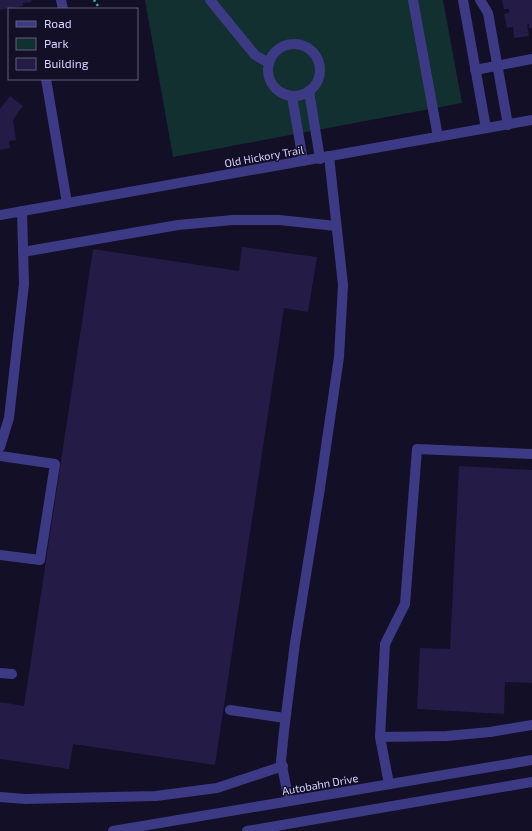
<svg xmlns="http://www.w3.org/2000/svg" width="532" height="831" font-family="'Exo 2',sans-serif">
<style>
.green{fill:#12302f}
.building{fill:#241b47}
.lines{fill:none;stroke-linecap:round;stroke-linejoin:round}
.path{stroke:#2fb8b0;stroke-width:2.5;stroke-dasharray:2 3;stroke-linecap:butt}
.minor{stroke:#3d3a85;stroke-width:10}
.labels{text-anchor:middle;dominant-baseline:central;stroke-width:3;stroke-linejoin:round;paint-order:stroke}
.street-label{font-size:11px;fill:#d9d4ff;stroke:#130f26}
</style>
<rect width="100%" height="100%" fill="#130f26"/>
<polygon class="green" points="145,0 443,0 462,103 173,157"/>
<g class="building">
<polygon points="0,0 31,0 32,2 23,3 23,6 0,10"/>
<polygon points="502,0 532,0 532,28 529,28 529,24 527,25 529,36 514,38 513,27 507,28 504,14 509,13 509,9 504,9"/>
<polygon points="10,96 23,106 13,120 16,140 9,141 10,148 0,150 0,109"/>
<polygon points="242,247 317,257 308,312 284,308 215,765 73,744 69,769 0,759 0,702 24,706 93,249 239,271"/>
<polygon points="459,466 532,470 532,683 505,682 504,714 417,709 420,648 450,649"/>
</g>
<g class="lines">
<polyline class="path" points="94,0 100,9"/>
<g class="minor">
<polyline points="61,0 63,9"/>
<polyline points="210,0 255,55 269,63"/>
<polyline points="413,0 438,137"/>
<polyline points="463,0 486,128"/>
<polyline points="480,0 488,13 508,125"/>
<circle cx="294" cy="70" r="26"/>
<polyline points="475,70 532,59"/>
<polyline points="46,79 67,203"/>
<polyline points="309,91 320,159"/>
<polyline points="292,96 303,161"/>
<polyline points="0,215 532,120"/>
<polyline points="23,252 178,225 233,220 279,220 336,226"/>
<polyline points="0,447 9,418 24,284 22,211"/>
<polyline points="0,456 55,464 40,560 0,555"/>
<polyline points="0,673 12,674"/>
<polyline points="230,710 285,718"/>
<polyline points="380,737 447,736 490,732 532,725"/>
<polyline points="389,784 380,737 385,644 405,604 417,449 532,454"/>
<polyline points="0,797 25,799 156,796 217,788 283,766"/>
<polyline points="289,801 281,761 284,731 295,643 320,488 339,357 343,285 329,156"/>
<polyline points="113,831 532,760"/>
<polyline points="247,831 532,782"/>
</g>
</g>
<g class="labels">
<g class="street-label">
<text transform="translate(264 156) rotate(-10)">Old Hickory Trail</text>
<text transform="translate(320 784) rotate(-10)">Autobahn Drive</text>
</g>
</g>
<rect x="8" y="8" width="130" height="72" fill="#130f26" stroke="#625e7d"/>
<rect x="16" y="21" width="20" height="6" fill="#3d3a85" stroke="#625e7d"/>
<text x="44" y="28" font-size="12" fill="#d9d4ff">Road</text>
<rect x="16" y="38" width="20" height="12" fill="#12302f" stroke="#625e7d"/>
<text x="44" y="48" font-size="12" fill="#d9d4ff">Park</text>
<rect x="16" y="58" width="20" height="12" fill="#241b47" stroke="#625e7d"/>
<text x="44" y="68" font-size="12" fill="#d9d4ff">Building</text>
</svg>
